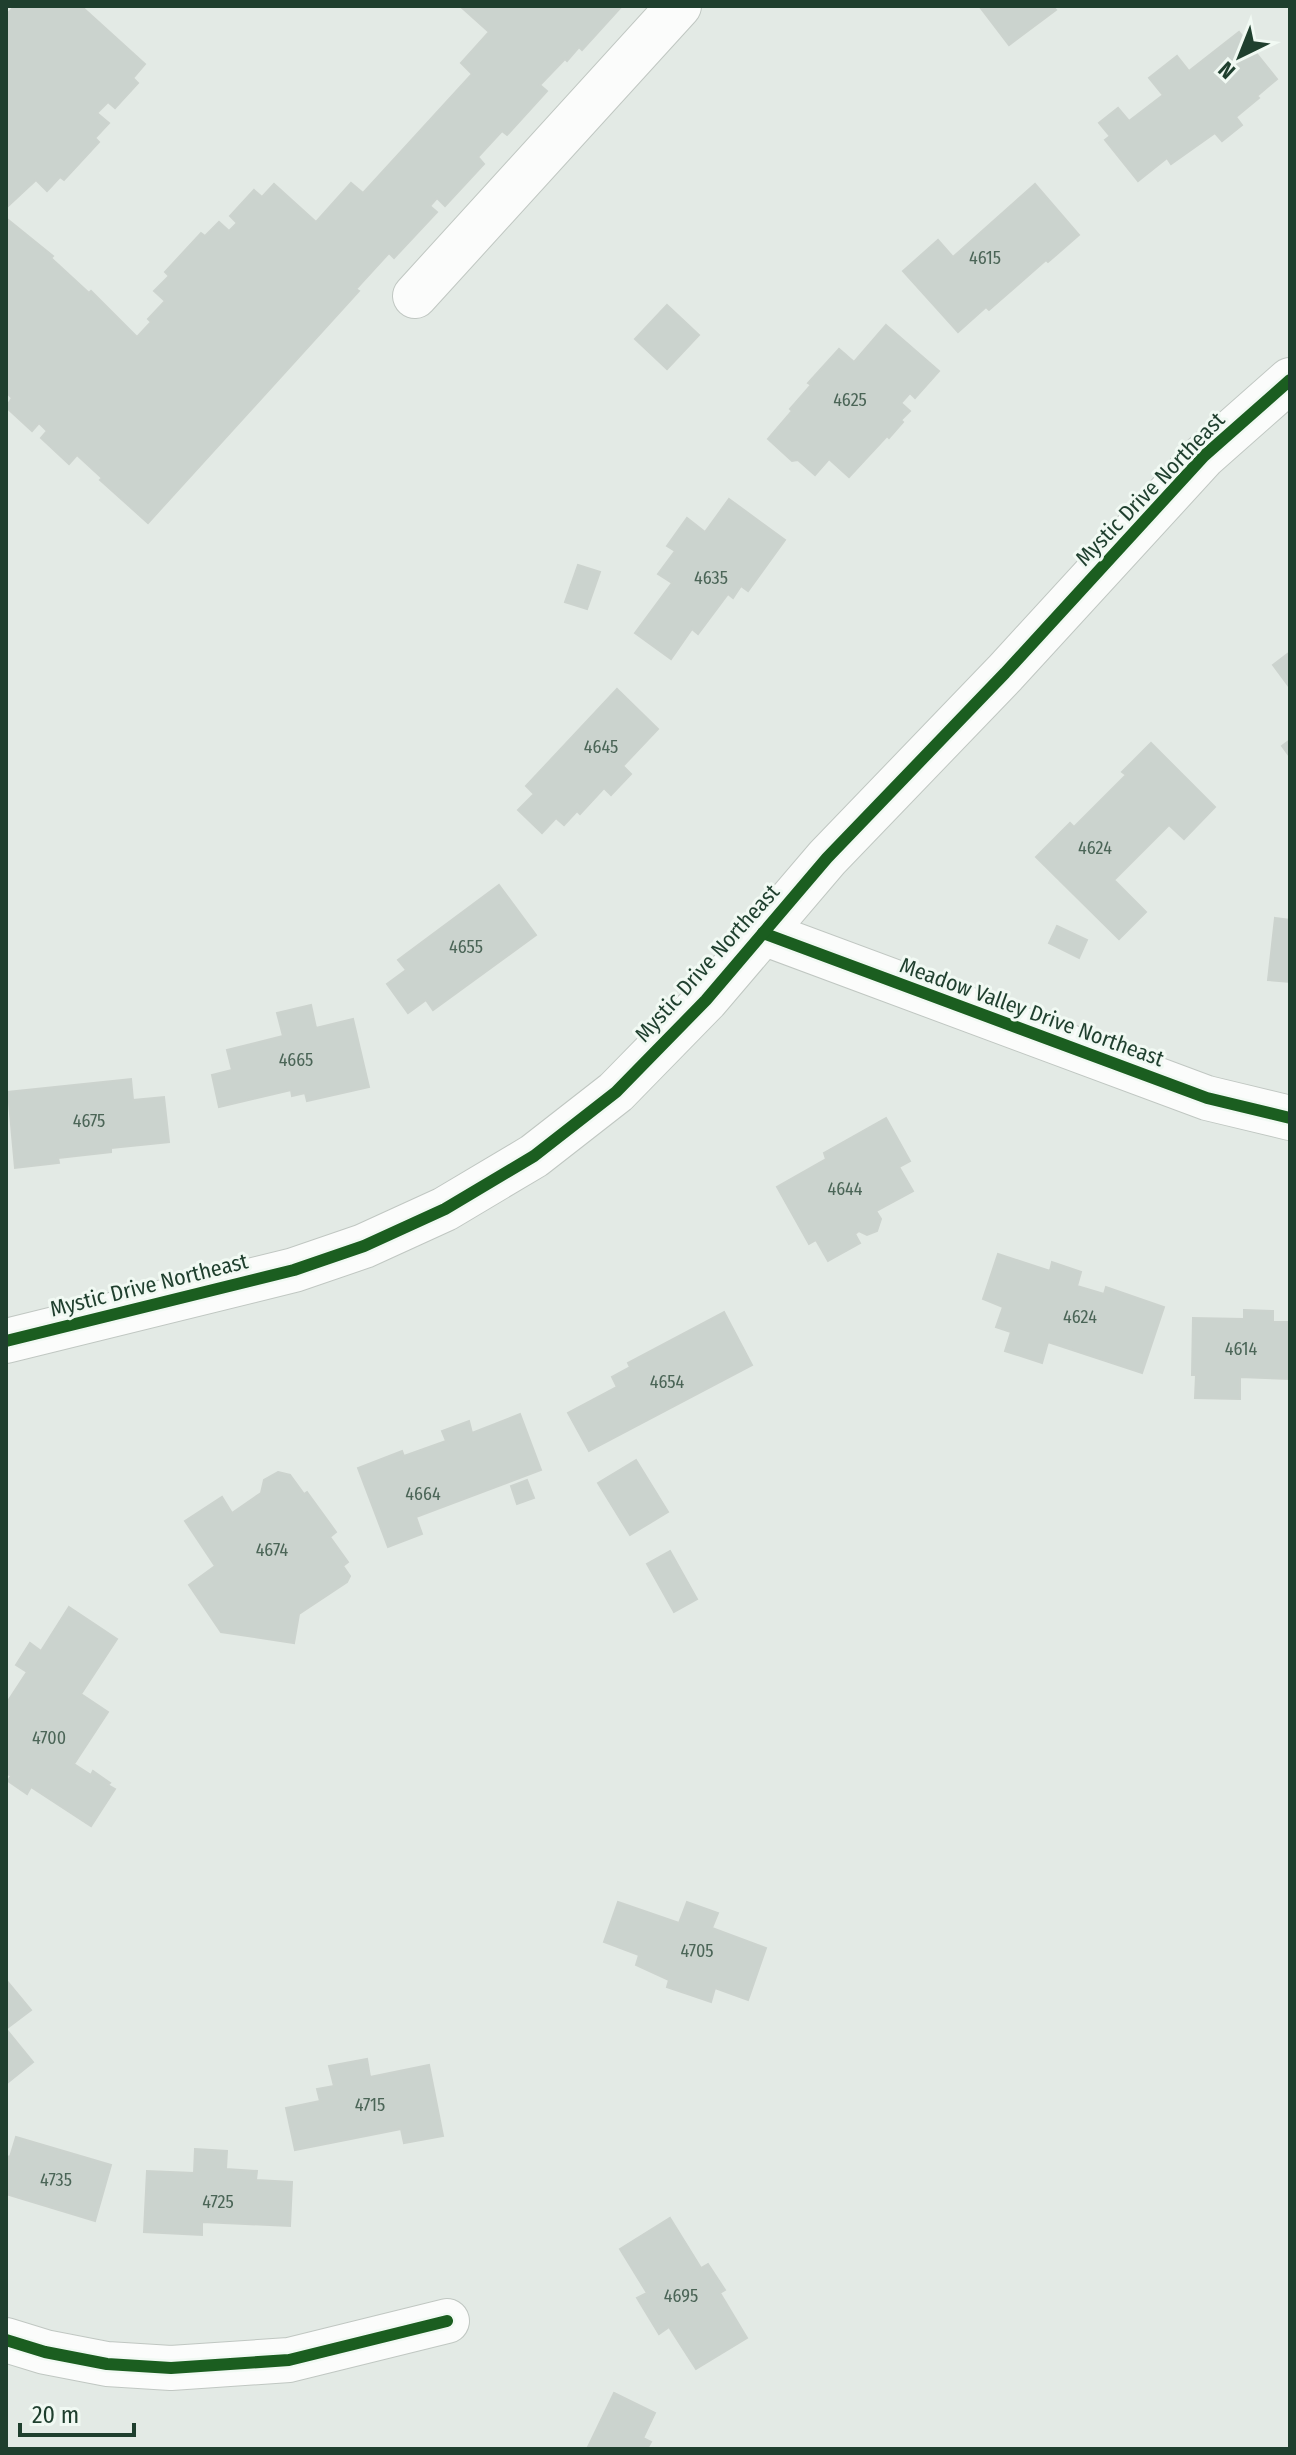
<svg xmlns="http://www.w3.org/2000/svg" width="1296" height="2455" font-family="'Fira Sans Condensed',sans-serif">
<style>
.building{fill:#cbd3ce;stroke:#ccd3ce;stroke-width:2}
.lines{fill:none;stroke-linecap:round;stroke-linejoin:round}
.minor-casing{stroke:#c0c7c2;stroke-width:46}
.minor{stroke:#fbfcfb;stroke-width:44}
.cycleway-casing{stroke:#f1f9f3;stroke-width:17}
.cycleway{stroke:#1b5e20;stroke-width:12}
.labels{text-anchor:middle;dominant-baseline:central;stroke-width:6;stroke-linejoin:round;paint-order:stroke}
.number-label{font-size:18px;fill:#4b6557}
.street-label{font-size:22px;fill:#1f3f2e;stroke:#f1f9f3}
</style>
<rect width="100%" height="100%" fill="#e3eae5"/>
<g class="building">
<polygon points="15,6 81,6 145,64 133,78 138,83 115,108 108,102 97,113 109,123 95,138 99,142 64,180 60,177 47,191 36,180 6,208 6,15"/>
<polygon points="460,6 622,6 582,50 579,47 567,61 565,59 540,85 547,91 507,135 502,131 478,157 484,164 445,206 437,198 430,206 437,212 394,258 389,253 356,289 359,291 148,523 100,480 102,478 77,455 69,464 41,438 47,431 39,423 32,431 6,407 12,398 8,394 6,396 6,218 53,256 51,258 89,293 91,291 137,337 151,322 148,319 165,301 154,291 169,276 165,272 201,233 205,236 219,222 229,231 237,223 230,216 254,190 262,197 274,184 316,222 351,183 363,193 472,74 461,63 489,32"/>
<polygon points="982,6 1052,6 1056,10 1009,45 980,7"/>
<polygon points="1239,32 1277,79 1257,96 1259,98 1236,117 1242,125 1222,141 1215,133 1171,164 1167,158 1138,181 1105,140 1110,136 1099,123 1118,108 1129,121 1163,95 1149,78 1177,56 1189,71"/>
<polygon points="1035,184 1079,235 1048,262 1046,260 989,310 986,307 958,332 903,271 938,240 953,257"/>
<polygon points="667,305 699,335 667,369 635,339"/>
<polygon points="886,325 939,371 915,398 910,393 901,403 910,411 901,420 903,422 889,438 887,436 849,477 829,459 815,475 798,460 792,461 768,439 792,411 790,409 811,385 808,383 839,349 854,362"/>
<polygon points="729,499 785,540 748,591 741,586 733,598 728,594 698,634 692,629 671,659 635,633 672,583 658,574 675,551 667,546 687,518 705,532"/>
<polygon points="578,565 600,572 587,609 565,602"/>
<polygon points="1290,652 1290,688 1273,665"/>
<polygon points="617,689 658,729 623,766 631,774 611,795 604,788 580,814 577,811 564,825 556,818 542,833 518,810 534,794 526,786"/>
<polygon points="1290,740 1290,757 1282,746"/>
<polygon points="1151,743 1215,807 1184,839 1169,825 1114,880 1146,912 1119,939 1036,857 1070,823 1074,827 1126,775 1122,772"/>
<polygon points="499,885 536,935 433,1010 426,1000 408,1013 387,984 406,970 398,960"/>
<polygon points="1275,918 1290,920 1290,982 1268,980"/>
<polygon points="1057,926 1087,940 1079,958 1049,943"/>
<polygon points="311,1005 316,1028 353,1019 369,1087 307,1101 305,1093 292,1096 291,1090 219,1107 212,1075 232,1070 227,1050 283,1036 277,1013"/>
<polygon points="131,1079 133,1100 164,1097 169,1142 111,1148 111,1152 58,1158 59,1163 15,1168 8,1092"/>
<polygon points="886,1118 910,1161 899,1167 913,1191 876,1211 881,1219 877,1231 867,1235 859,1231 855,1234 860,1243 828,1261 816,1240 809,1244 777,1187 826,1159 824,1153"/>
<polygon points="998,1254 1050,1271 1052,1262 1081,1272 1077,1286 1104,1294 1106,1287 1164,1307 1142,1373 1048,1342 1042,1363 1005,1351 1011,1332 996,1327 1003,1307 983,1299"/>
<polygon points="1244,1310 1273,1311 1273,1322 1290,1322 1290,1379 1240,1377 1240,1399 1195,1398 1196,1375 1192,1375 1193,1318 1244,1319"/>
<polygon points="724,1312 752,1365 589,1451 568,1413 617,1387 612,1377 630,1367 628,1363"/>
<polygon points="520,1414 541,1470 416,1517 422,1534 388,1547 358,1468 402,1451 404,1456 446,1441 442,1431 469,1421 472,1433"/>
<polygon points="636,1460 668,1512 630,1535 598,1483"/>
<polygon points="278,1472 290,1475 304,1494 307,1492 336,1532 330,1537 348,1562 343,1566 350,1576 347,1582 299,1614 294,1643 221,1632 189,1585 215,1566 185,1521 222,1497 232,1513 261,1493 264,1480"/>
<polygon points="527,1480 534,1498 517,1504 511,1486"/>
<polygon points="670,1551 697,1599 674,1612 647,1564"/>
<polygon points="69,1607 117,1639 81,1694 108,1712 74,1764 91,1775 93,1771 110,1783 108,1785 115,1789 91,1826 31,1787 27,1794 8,1781 11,1776 6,1773 6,1704 27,1672 16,1665 30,1643 41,1651"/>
<polygon points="618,1902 679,1923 687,1902 718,1913 712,1928 766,1948 748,2000 715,1988 711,2002 667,1987 669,1980 636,1965 639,1955 604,1942"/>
<polygon points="6,1980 31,2010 6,2029 33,2062 6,2084"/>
<polygon points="367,2059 370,2077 429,2065 443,2136 404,2143 401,2129 295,2150 286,2108 320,2101 317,2089 334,2086 329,2066"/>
<polygon points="16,2137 111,2165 95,2221 6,2194 6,2156 10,2157"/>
<polygon points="195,2149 227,2151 226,2169 257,2171 256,2180 292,2182 290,2226 202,2222 202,2235 144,2232 147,2171 194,2173"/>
<polygon points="670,2218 701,2268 708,2264 725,2290 720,2293 747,2338 696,2369 669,2327 659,2334 637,2298 647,2293 620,2249"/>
<polygon points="614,2393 655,2413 643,2438 651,2442 647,2449 587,2449"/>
</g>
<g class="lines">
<g class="minor-casing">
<g id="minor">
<polyline points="415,296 679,6"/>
<polyline points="763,933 1207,1098 1290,1118"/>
<polyline points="6,1341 294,1270 364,1246 445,1209 534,1156 616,1092 706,1000 827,858 1005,673 1204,456 1290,380"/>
<polyline points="6,2340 45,2352 107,2364 171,2368 289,2360 447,2321"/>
</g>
</g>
<use href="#minor" class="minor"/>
<g class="cycleway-casing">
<g id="cycleway">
<polyline points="763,933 1207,1098 1290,1118"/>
<polyline points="6,1341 294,1270 364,1246 445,1209 534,1156 616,1092 706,1000 827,858 1005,673 1204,456 1290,380"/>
<polyline points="6,2340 45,2352 107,2364 171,2368 289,2360 447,2321"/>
</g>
</g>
<use href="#cycleway" class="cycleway"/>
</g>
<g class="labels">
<g class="number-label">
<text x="985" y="258">4615</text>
<text x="850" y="400">4625</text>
<text x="711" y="578">4635</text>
<text x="601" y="747">4645</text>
<text x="1095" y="848">4624</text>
<text x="466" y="947">4655</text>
<text x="296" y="1060">4665</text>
<text x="89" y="1121">4675</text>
<text x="845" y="1189">4644</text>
<text x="1080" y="1317">4624</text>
<text x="1241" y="1349">4614</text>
<text x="667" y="1382">4654</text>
<text x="423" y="1494">4664</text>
<text x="272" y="1550">4674</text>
<text x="49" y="1738">4700</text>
<text x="697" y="1951">4705</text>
<text x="370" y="2105">4715</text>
<text x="56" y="2180">4735</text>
<text x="218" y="2202">4725</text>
<text x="681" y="2296">4695</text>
</g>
<g class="street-label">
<text transform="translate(1150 489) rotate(-46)">Mystic Drive Northeast</text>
<text transform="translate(707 963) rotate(-48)">Mystic Drive Northeast</text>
<text transform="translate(1032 1012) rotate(20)">Meadow Valley Drive Northeast</text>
<text transform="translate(149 1285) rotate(-14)">Mystic Drive Northeast</text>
</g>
</g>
<rect width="1296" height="2455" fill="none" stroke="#1f3f2e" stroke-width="16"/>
<g transform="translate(1240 56) rotate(223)" stroke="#f1f9f3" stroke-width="6" paint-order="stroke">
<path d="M0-6L14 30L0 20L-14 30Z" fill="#1f3f2e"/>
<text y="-12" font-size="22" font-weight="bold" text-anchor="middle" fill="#1f3f2e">N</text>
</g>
<path d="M20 2423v12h114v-12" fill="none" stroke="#1f3f2e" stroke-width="4"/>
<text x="32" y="2423" font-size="24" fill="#1f3f2e" stroke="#f1f9f3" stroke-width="6" paint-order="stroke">20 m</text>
</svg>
